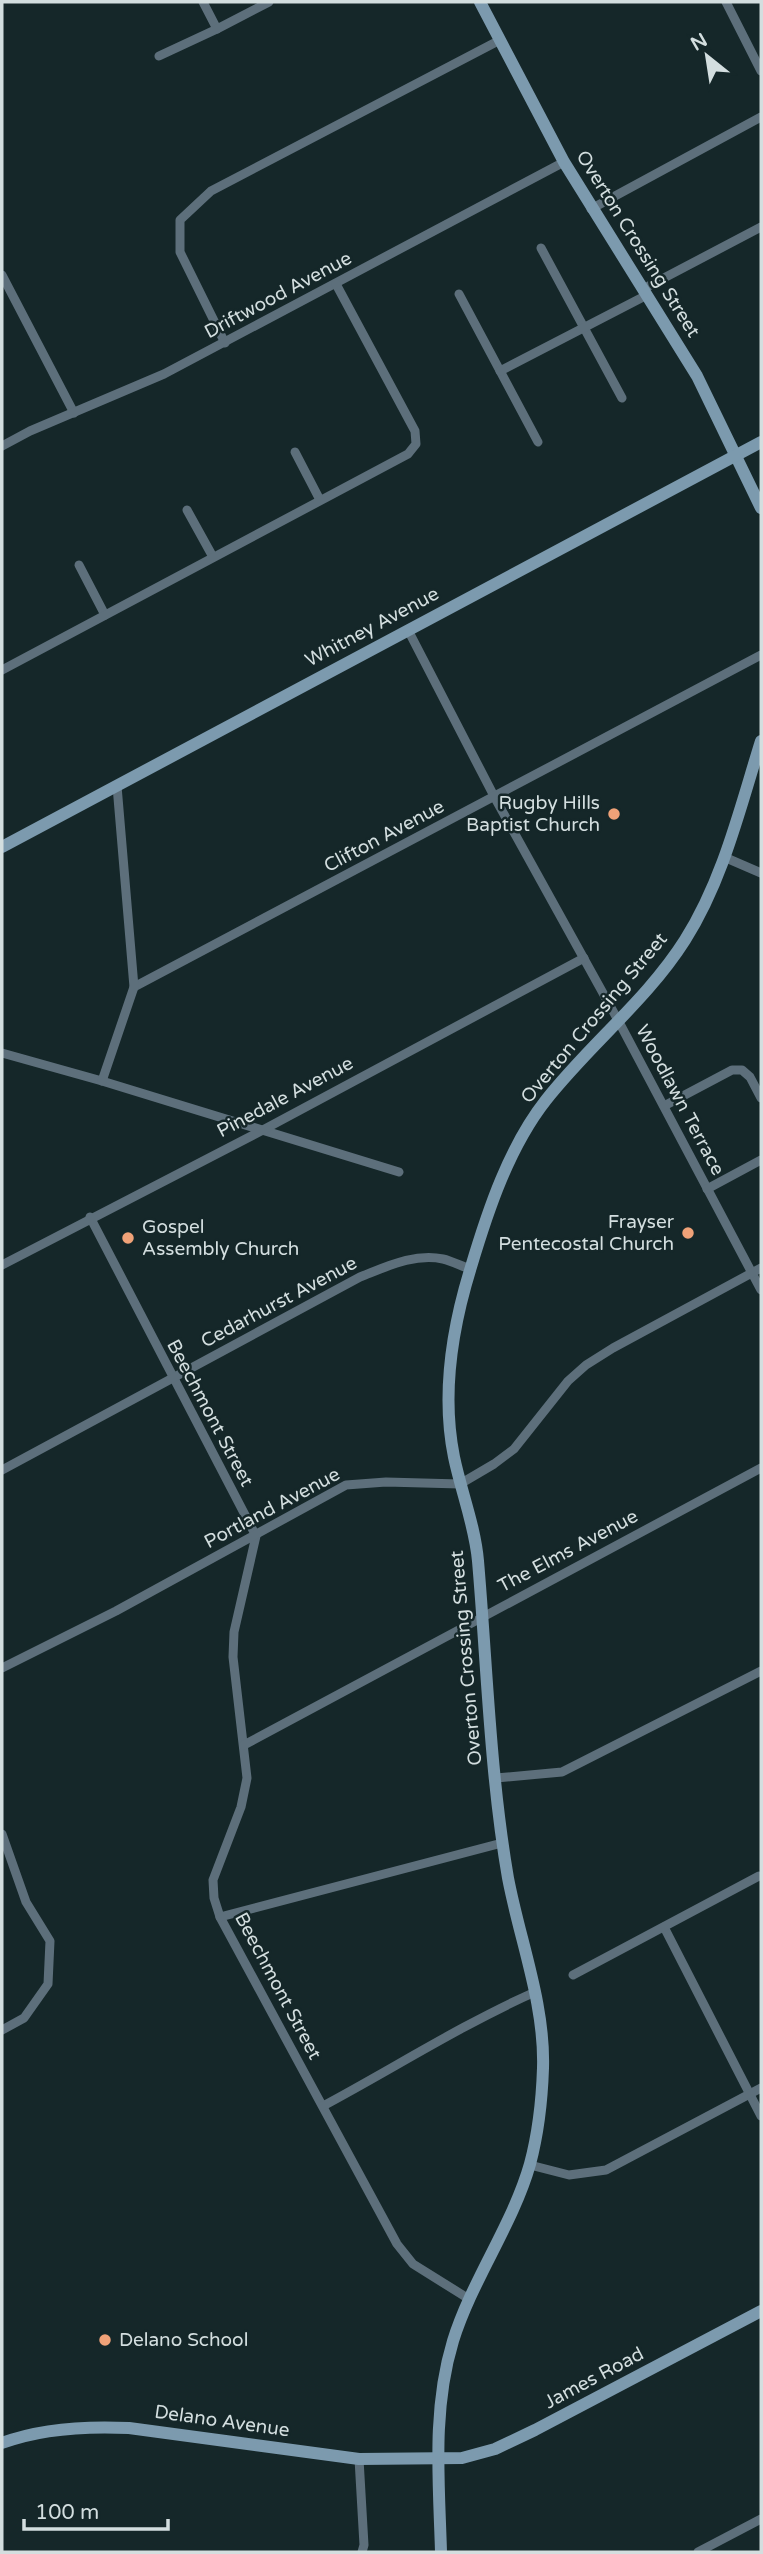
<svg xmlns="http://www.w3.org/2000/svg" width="763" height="2554" font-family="'Varela Round',sans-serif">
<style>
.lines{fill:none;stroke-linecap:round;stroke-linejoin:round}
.street{stroke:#5d6f7b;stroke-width:9}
.secondary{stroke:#7c9aae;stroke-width:12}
.poi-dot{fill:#f0a278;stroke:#152729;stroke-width:2.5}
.labels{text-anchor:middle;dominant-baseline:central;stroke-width:5;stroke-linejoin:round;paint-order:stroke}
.street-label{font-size:19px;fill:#d3dedf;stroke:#152729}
.poi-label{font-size:19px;fill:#d3dedf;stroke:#152729;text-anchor:end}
</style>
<rect width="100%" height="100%" fill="#152729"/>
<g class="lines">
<g class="street">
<polyline points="203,2 217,29"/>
<polyline points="726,2 761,71"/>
<polyline points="159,56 217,29 269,2"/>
<polyline points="591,209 761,117"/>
<polyline points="541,248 622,398"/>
<polyline points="2,275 74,413"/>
<polyline points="643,289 761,227"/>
<polyline points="459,294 538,442"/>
<polyline points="225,343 180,252 180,220 211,191 500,40"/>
<polyline points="500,371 647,295"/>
<polyline points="2,446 30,431 164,374 564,162"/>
<polyline points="295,452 320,500"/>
<polyline points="187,510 213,557"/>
<polyline points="79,565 105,615"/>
<polyline points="408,630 495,798 619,1022 761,1290"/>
<polyline points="2,670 408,454 416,444 415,431 336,284"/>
<polyline points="724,857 761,873"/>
<polyline points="134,987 761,655"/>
<polyline points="2,1053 102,1081 399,1172"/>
<polyline points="102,1081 134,987 117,786"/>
<polyline points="664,1106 732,1070 742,1070 750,1077 761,1098"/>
<polyline points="707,1189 761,1160"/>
<polyline points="90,1217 256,1536 234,1632 233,1657 247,1778 241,1807 213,1880 214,1898 220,1917 397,2244 413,2264 469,2299"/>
<polyline points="2,1265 261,1131 584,958"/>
<path d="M2 1470 360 1277C386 1267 414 1253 443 1259 452 1261 461 1266 470 1269"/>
<polyline points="2,1668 116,1611 346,1485 386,1482 460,1484 494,1464 514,1449 568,1381 586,1365 613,1348 761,1268"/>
<polyline points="244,1745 761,1468"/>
<polyline points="496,1778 562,1772 761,1671"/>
<polyline points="2,1834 26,1902 50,1941 48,1984 24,2018 2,2030"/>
<polyline points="220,1917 502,1843"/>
<polyline points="664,1927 761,2116"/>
<polyline points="573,1975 759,1876"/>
<path d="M323 2106C394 2068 461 2025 535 1992"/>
<polyline points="530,2165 569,2175 606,2170 761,2088"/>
<polyline points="359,2459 364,2545 362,2552"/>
<polyline points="698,2552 761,2519"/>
</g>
<g class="secondary">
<polyline points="480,2 564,162 697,376 761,508"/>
<polyline points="2,847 761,442"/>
<path d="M2 2443C42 2428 86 2426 129 2428L359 2459 462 2458 495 2449 535 2430 761 2311"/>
<path d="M441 2552C439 2481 432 2410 453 2341 472 2280 513 2224 530 2164 538 2134 542 2099 543 2068 545 2004 520 1941 508 1878 490 1774 487 1666 478 1561 475 1526 461 1491 454 1457 441 1393 452 1328 471 1267 488 1210 509 1147 546 1100 590 1044 647 1000 685 940 723 880 740 808 761 741"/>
</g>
</g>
<g class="poi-dot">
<circle cx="614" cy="814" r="7"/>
<circle cx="688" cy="1233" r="7"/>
<circle cx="128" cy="1238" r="7"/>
<circle cx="105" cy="2340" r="7"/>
</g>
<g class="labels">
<g class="street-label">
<text transform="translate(638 244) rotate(58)">Overton Crossing Street</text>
<text transform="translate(278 295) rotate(-28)">Driftwood Avenue</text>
<text transform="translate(372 627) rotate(-28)">Whitney Avenue</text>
<text transform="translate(384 836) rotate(-28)">Clifton Avenue</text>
<text transform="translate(594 1018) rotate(-50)">Overton Crossing Street</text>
<text transform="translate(285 1097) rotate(-28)">Pinedale Avenue</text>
<text transform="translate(680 1100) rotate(62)">Woodlawn Terrace</text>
<text transform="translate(279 1302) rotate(-28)">Cedarhurst Avenue</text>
<text transform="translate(210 1413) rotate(62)">Beechmont Street</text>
<text transform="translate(272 1508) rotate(-28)">Portland Avenue</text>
<text transform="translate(568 1551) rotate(-28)">The Elms Avenue</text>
<text transform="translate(466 1658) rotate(-95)">Overton Crossing Street</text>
<text transform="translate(278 1986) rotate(62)">Beechmont Street</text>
<text transform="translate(594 2378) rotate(-28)">James Road</text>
<text transform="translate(222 2421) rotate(8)">Delano Avenue</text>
</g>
<g class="poi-label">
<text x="600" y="803">Rugby Hills<tspan x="600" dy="22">Baptist Church</tspan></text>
<text x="674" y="1222">Frayser<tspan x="674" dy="22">Pentecostal Church</tspan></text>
<text x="142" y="1227" text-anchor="start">Gospel<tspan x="142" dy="22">Assembly Church</tspan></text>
<text x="119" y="2340" text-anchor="start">Delano School</text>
</g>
</g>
<rect width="763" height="2554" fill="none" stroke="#d3dedf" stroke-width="7"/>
<g transform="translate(707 56) rotate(330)" stroke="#152729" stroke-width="5" paint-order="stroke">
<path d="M0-5L12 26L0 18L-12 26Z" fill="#d3dedf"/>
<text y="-10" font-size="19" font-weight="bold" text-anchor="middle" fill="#d3dedf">N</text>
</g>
<path d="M24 2519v10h144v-10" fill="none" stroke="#d3dedf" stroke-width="3.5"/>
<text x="35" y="2519" font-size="21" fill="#d3dedf" stroke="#152729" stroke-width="5" paint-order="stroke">100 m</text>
</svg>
